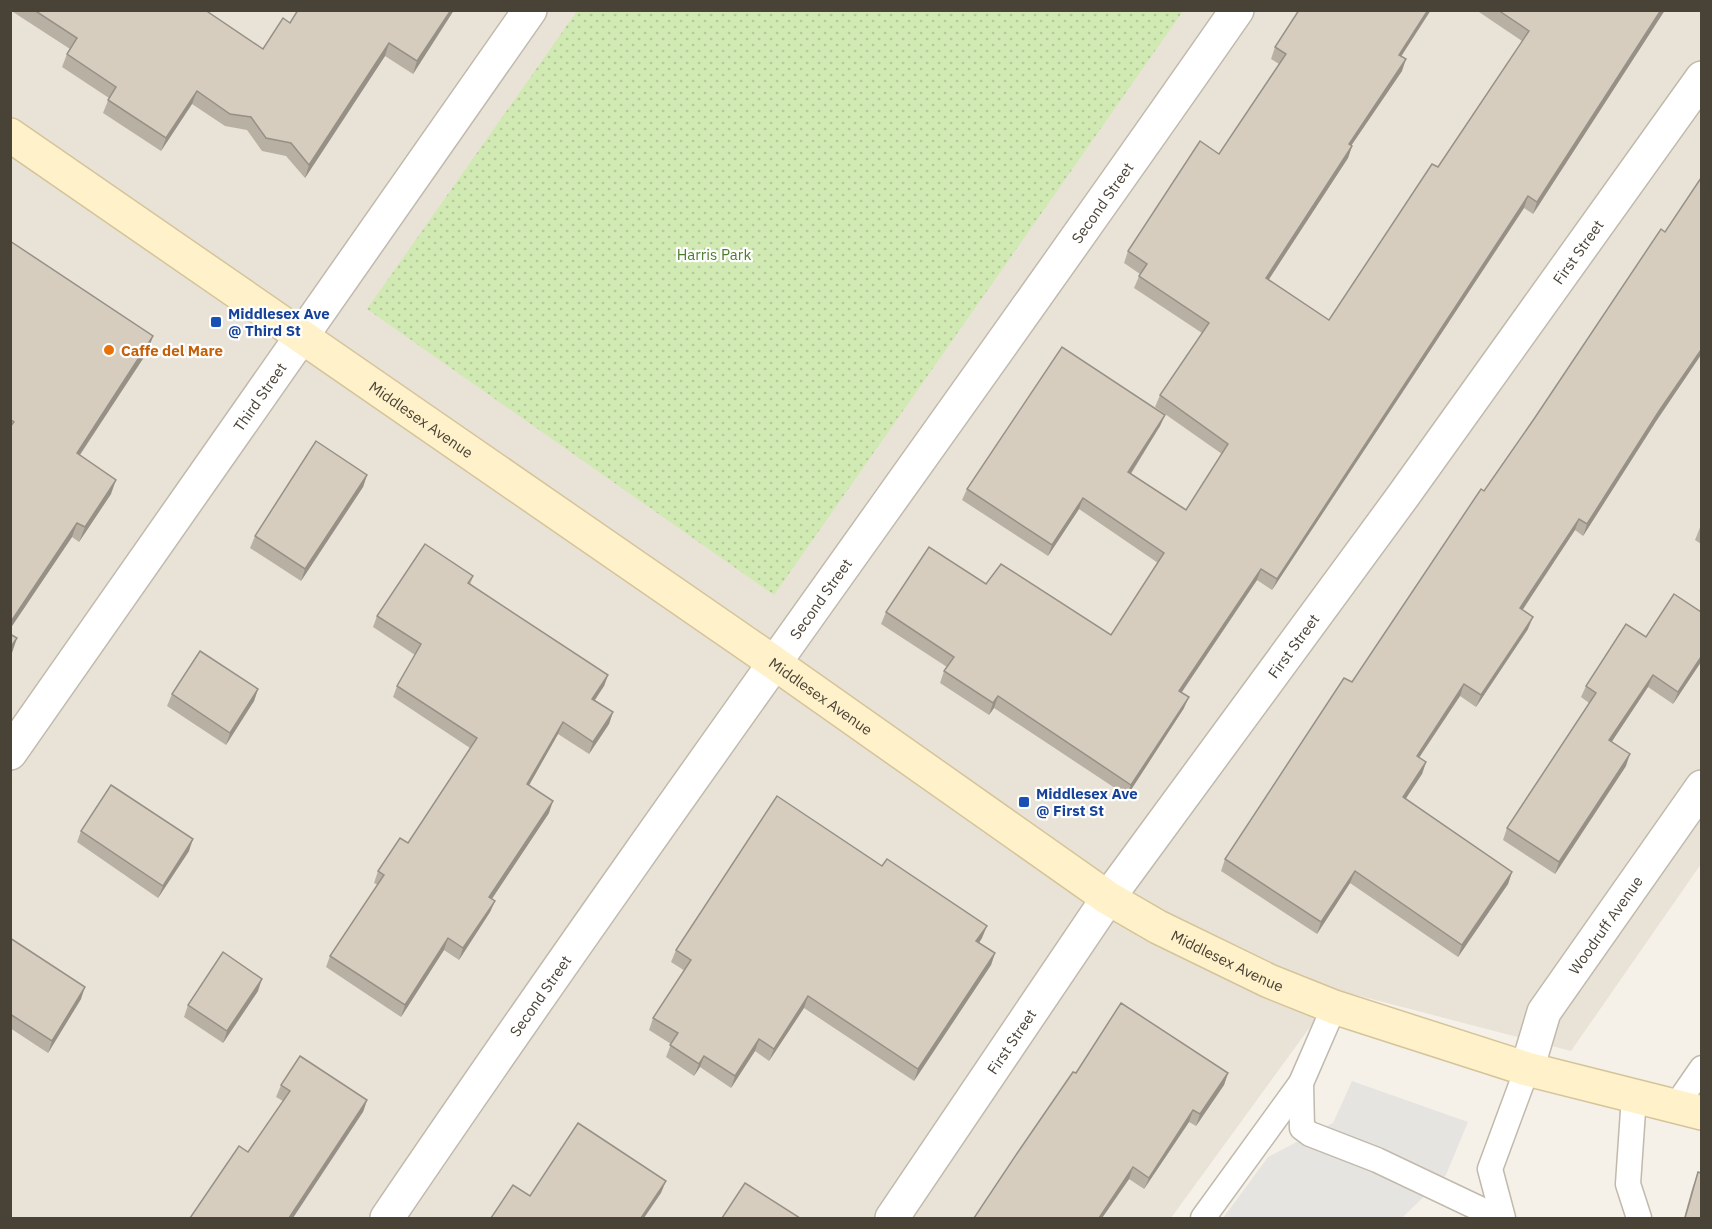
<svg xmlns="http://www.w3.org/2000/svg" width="1712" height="1229" font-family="'IBM Plex Sans',sans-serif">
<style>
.residential{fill:#e9e3d7}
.park{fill:url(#park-dots)}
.parking{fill:#e6e4e1}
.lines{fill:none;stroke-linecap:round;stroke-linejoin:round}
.lane-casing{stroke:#c1b9ac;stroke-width:27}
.street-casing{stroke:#c1b9ac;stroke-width:36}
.secondary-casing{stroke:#d5c499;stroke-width:36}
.lane{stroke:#fff;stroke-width:24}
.street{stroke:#fff;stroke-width:33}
.secondary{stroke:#fff1c9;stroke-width:33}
.wall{fill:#b9b0a4}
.shaded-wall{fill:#969086}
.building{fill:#d7cdbf;stroke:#969086;stroke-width:1.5}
.transit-dot{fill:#1a4fb4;stroke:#fff;stroke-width:2}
.food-dot{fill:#e8710a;stroke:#fff;stroke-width:2}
.labels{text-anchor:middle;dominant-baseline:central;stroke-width:4.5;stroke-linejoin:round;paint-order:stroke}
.street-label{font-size:15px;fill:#494237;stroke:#fff}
.park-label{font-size:15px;fill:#4a7d29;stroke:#fff}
.transit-label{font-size:15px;font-weight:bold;fill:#164399;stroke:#fff;text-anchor:start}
.food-label{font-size:15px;font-weight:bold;fill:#c56008;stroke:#fff;text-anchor:start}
</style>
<defs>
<pattern id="park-dots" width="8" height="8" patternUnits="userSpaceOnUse" patternTransform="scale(1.5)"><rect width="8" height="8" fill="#d1e9b2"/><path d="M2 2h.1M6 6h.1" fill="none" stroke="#b5c99a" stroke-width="1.8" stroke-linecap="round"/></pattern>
</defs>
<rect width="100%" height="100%" fill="#f5f1e9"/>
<polygon class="residential" points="10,11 1701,11 1701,864 1571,1051 1337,990 1171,1218 11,1218"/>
<polygon class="park" points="577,11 1183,11 774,595 367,309"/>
<polygon class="parking" points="1352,1081 1468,1122 1446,1175 1403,1217 1406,1218 1223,1218 1268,1157 1333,1123"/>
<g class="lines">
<g class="lane-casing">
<g id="lane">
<polyline points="1334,1007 1301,1083 1302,1128 1310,1134 1377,1160 1499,1218"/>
<polyline points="1634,1096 1628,1184 1639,1218"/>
<polyline points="1675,1107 1702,1068"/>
<polyline points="1203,1218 1301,1083"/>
<polyline points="1503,1218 1490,1169 1527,1069"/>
</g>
</g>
<g class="street-casing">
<g id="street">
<path id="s1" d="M10 753 530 10"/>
<path id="s2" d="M1527 1069 1544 1012 1702 787"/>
<path id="s3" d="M387 1218C663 811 956 414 1237 10"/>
<path id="s4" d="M892 1218 1108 898 1403 496 1702 78"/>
</g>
</g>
<g class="secondary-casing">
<g id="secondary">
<path id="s5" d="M10 135 773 662 1108 898 1158 927 1269 981 1334 1007 1527 1069 1702 1113"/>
</g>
</g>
<use href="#lane" class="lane"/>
<use href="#street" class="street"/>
<use href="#secondary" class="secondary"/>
</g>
<g class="wall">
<polygon points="10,10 205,10 263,49 290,23 454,10 413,74 385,56 305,178 286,156 262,151 247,130 225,126 192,104 161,151 103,113 109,98 62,67 67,54 70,49"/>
<polygon points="1476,10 1665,10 1533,214 1524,208 1272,590 1257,580 1182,692 1184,708 1127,796 994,708 989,715 940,683 944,671 947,667 881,624 886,612 986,584 1111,635 1158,563 1079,509 1048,556 962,500 967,489 1165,415 1160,426 1131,474 1186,510 1222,454 1155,407 1160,395 1202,333 1134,288 1140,274 1124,263 1128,251 1219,154 1279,64 1271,59 1275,47 1402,56 1402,71 1351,146 1352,146 1348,158 1268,280 1329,320 1438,167 1522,41"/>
<polygon points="10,241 148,351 80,455 111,494 79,542 72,537 10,629"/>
<polygon points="1655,423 1583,536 1575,530 1522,609 1528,629 1476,707 1460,696 1419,758 1426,762 1422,774 1406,798 1512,872 1508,884 1458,957 1350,883 1317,934 1221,871 1225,859 1352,682 1484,491"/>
<polygon points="367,475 363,487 301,581 250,548 255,536"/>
<polygon points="1701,525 1701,544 1695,540"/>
<polygon points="473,576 470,585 608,675 604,686 595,700 613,712 609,724 589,754 558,734 529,785 549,813 492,899 495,901 490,912 459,960 444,950 401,1017 326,967 330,956 378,885 374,883 378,871 408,843 470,748 393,697 397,686 415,655 373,627 377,616"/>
<polygon points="1646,637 1701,662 1673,704 1648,687 1612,741 1626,766 1555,874 1503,840 1507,828 1589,703 1581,697 1586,686"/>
<polygon points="258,689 254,701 226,745 167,706 172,694"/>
<polygon points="81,831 189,851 158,898 77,842"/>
<polygon points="10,938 81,999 48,1053 10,1028"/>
<polygon points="982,938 979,943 995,953 991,965 914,1081 804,1008 769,1061 755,1051 731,1088 700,1067 694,1076 666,1057 671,1044 649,1030 653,1018 685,971 671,962 676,950"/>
<polygon points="258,991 223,1043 184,1017 188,1005"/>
<polygon points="1076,1073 1228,1073 1224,1085 1196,1126 1189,1122 1144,1189 1129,1179 1102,1218 974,1218"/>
<polygon points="281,1085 367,1100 363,1112 248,1152 283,1101 276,1097"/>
<polygon points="1698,1172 1701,1218 1684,1218 1692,1189"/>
</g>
<g class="shaded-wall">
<polygon points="451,10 454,10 413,74 417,61"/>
<polygon points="1428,10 1431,10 1395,66 1399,55"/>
<polygon points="1661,10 1665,10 1533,214 1537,202"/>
<polygon points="389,43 385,56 305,178 309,165"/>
<polygon points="1406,59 1402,71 1344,156 1349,144"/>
<polygon points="197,91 192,104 161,151 166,138"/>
<polygon points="1352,146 1348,158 1262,290 1266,278"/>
<polygon points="1528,196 1524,208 1272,590 1277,579"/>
<polygon points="153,336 148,351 71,468 77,453"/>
<polygon points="1701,350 1701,355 1655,423 1583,536 1587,524 1659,411"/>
<polygon points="1165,415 1160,426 1124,484 1128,472"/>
<polygon points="367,475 363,487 301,581 305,569"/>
<polygon points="116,480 111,494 79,542 85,527"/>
<polygon points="1083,498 1079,509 1048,556 1052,545"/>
<polygon points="1579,519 1575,530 1516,620 1520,608"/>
<polygon points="77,523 72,537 10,629 10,623"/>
<polygon points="1261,569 1257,580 1175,702 1179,691"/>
<polygon points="1533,617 1528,629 1476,707 1481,695"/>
<polygon points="17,638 12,653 10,654 10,648"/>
<polygon points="1701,657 1701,662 1673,704 1678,692"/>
<polygon points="608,675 604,686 588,710 592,699"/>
<polygon points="1653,675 1648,687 1605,752 1609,740"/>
<polygon points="1464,684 1460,696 1412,768 1417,756"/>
<polygon points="258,689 254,701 226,745 230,733"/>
<polygon points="998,696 994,708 989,715 993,703"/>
<polygon points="1189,697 1184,708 1127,796 1131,785"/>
<polygon points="613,712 609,724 589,754 593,742"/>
<polygon points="563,722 558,734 523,796 527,784"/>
<polygon points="1630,754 1626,766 1555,874 1559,862"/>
<polygon points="1426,762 1422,774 1399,809 1403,797"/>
<polygon points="553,801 549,813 485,909 489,897"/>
<polygon points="193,839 189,851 158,898 163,886"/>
<polygon points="1355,871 1350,883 1317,934 1321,922"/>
<polygon points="1512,872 1508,884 1458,957 1462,945"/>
<polygon points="495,901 490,912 459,960 463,948"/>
<polygon points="987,926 982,938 972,953 976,941"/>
<polygon points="448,938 444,950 401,1017 405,1005"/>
<polygon points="995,953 991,965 914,1081 918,1069"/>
<polygon points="262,979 258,991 223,1043 227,1031"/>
<polygon points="85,987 81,999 48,1053 52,1041"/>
<polygon points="808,996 804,1008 769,1061 774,1049"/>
<polygon points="759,1039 755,1051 731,1088 735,1076"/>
<polygon points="704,1056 700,1067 694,1076 699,1064"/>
<polygon points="1228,1073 1224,1085 1196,1126 1200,1114"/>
<polygon points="367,1100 363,1112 293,1218 289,1218"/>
<polygon points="1193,1110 1189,1122 1144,1189 1149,1178"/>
<polygon points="1133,1167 1129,1179 1102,1218 1099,1218"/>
<polygon points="666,1181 661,1193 644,1218 641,1218"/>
</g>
<g class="building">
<polygon points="34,10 205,10 263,49 283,18 290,23 298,10 451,10 417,61 389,43 309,165 291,143 266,138 251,117 230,114 197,91 166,138 108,100 116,87 67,54 77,38"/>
<polygon points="1299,10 1428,10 1399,55 1406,59 1349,144 1352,146 1266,278 1329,320 1432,164 1438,167 1529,31 1498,10 1661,10 1537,202 1528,196 1277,579 1261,569 1179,691 1189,697 1131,785 998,696 993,703 944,671 954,657 886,612 929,547 986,584 1001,564 1111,635 1164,553 1083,498 1052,545 967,489 1062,347 1165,415 1128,472 1186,510 1228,444 1160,395 1209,323 1139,276 1147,264 1128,251 1200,141 1219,154 1286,54 1275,47"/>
<polygon points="1701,178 1701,350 1659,411 1587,524 1579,519 1520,608 1533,617 1481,695 1464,684 1417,756 1426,762 1403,797 1512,872 1462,945 1355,871 1321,922 1225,859 1344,678 1352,682 1481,489 1484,491 1534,419 1661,229 1665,232"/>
<polygon points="10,241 153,336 77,453 116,480 85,527 77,523 10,623 10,427 14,422 10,419"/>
<polygon points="316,441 367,475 305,569 255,536"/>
<polygon points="425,544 473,576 468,583 608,675 592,699 613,712 593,742 563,722 527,784 553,801 489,897 495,901 463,948 448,938 405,1005 330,956 384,875 378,871 400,838 408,843 477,738 397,686 421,644 377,616"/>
<polygon points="1674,594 1701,612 1701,657 1678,692 1653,675 1609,740 1630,754 1559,862 1507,828 1596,693 1586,686 1626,624 1646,637"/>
<polygon points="10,634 17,638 10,648"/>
<polygon points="200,651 258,689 230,733 172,694"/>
<polygon points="111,785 193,839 163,886 81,831"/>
<polygon points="777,796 882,866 887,859 987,926 976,941 995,953 918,1069 808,996 774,1049 759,1039 735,1076 704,1056 699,1064 670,1045 678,1033 653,1018 691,960 676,950"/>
<polygon points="10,938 85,987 52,1041 10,1014"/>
<polygon points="223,952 262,979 227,1031 188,1005"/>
<polygon points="1121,1003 1228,1073 1200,1114 1193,1110 1149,1178 1133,1167 1099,1218 974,1218 1018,1152 1073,1072 1076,1073"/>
<polygon points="300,1056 367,1100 289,1218 190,1218 239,1146 248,1152 290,1091 281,1085"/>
<polygon points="578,1123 666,1181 641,1218 491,1218 513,1185 530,1196"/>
<polygon points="1698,1172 1701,1173 1701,1218 1685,1218"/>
<polygon points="745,1183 800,1218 722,1218"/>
</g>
<g class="transit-dot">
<rect x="210" y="316" width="12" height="12" rx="3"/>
<rect x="1018" y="796" width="12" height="12" rx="3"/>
</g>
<circle class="food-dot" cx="109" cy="350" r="6"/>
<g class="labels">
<g class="street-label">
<text stroke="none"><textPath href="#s3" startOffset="1242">Second Street</textPath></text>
<text stroke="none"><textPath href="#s4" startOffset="1185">First Street</textPath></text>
<text stroke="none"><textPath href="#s1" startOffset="435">Third Street</textPath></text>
<text stroke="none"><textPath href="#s5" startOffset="500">Middlesex Avenue</textPath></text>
<text stroke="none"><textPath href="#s3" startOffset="756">Second Street</textPath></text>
<text stroke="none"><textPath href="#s4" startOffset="699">First Street</textPath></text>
<text stroke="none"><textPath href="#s5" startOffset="986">Middlesex Avenue</textPath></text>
<text stroke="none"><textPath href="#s2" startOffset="166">Woodruff Avenue</textPath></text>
<text stroke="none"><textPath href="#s5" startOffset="1472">Middlesex Avenue</textPath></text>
<text stroke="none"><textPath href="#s3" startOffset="270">Second Street</textPath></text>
<text stroke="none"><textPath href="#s4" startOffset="213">First Street</textPath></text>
</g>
<g class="park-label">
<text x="714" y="254">Harris Park</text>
</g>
<g class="transit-label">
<text x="228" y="313">Middlesex Ave<tspan x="228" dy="17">@ Third St</tspan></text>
<text x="1036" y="793">Middlesex Ave<tspan x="1036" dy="17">@ First St</tspan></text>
</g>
<g class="food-label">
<text x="121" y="350">Caffe del Mare</text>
</g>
</g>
<rect width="1712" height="1229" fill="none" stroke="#494237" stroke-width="24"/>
</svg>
